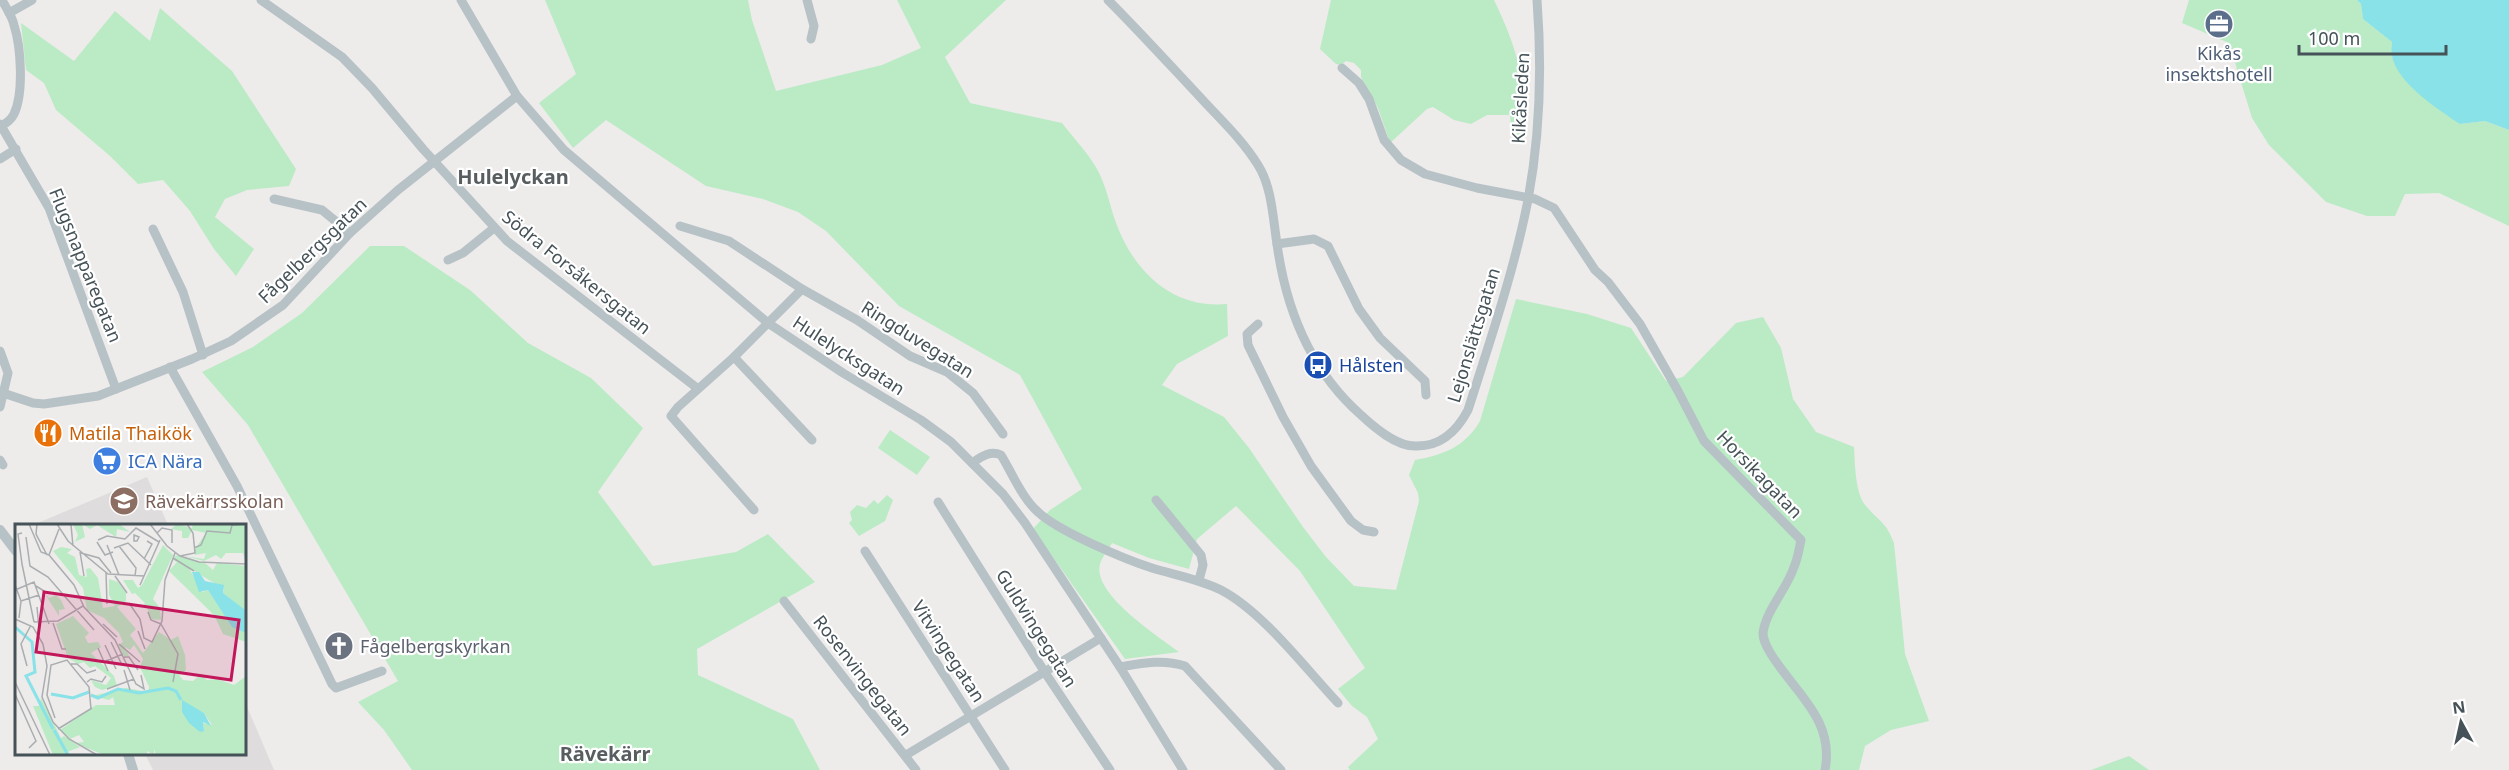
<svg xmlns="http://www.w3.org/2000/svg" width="2509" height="770" font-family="'Noto Sans',sans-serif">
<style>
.education{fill:#dfdcdd}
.green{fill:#baebc5}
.water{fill:#88e2e7}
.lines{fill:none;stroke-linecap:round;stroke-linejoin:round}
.minor{stroke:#b7c2c7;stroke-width:9}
.tertiary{stroke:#b7c2c7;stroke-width:10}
.labels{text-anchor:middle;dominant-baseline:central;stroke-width:4.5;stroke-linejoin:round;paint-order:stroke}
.service-label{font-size:18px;fill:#4e5e75;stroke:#fff}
.street-label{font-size:18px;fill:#455257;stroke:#fff}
.transit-label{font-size:18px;fill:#164399;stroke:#fff;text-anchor:start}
.food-label{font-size:18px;fill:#c56008;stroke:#fff;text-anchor:start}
.shop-label{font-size:18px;fill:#366cbe;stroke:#fff;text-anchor:start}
.education-label{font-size:18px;fill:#785e54;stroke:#fff;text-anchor:start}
.worship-label{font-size:18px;fill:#5b616d;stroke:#fff;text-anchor:start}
.neighbourhood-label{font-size:20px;font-weight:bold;fill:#585d60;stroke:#fff}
.inset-river{fill:none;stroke:#88e2e7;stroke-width:3}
.inset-road{fill:none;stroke:#aaaeb0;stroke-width:1.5}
.view{fill:#c2185b;fill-opacity:0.15;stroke:#c2185b;stroke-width:3}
.inset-edge{fill:none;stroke:#455257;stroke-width:3}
</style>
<rect width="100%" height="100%" fill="#eeebeb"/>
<g class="education">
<polygon points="147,477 168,525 33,525"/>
<polygon points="245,702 274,770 153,770 145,754 244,754"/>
</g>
<g class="green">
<path d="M545 0H748L752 20 776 91 882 65 921 48 897 0H1006L945 57 970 103 1062 123C1074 139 1092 157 1100 175 1108 192 1111 211 1118 228 1137 275 1175 309 1227 304L1228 336 1177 364 1162 385 1224 417 1249 448 1303 527 1326 557 1354 586 1396 590 1419 501 1418 493 1409 475 1415 460C1443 455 1465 447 1480 421L1516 299 1587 314 1631 328 1666 381 1683 377 1736 323 1763 317 1781 348 1793 399 1816 432 1854 447C1855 463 1855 494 1866 506 1880 523 1885 520 1894 543L1905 654 1929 721 1891 730 1865 746 1859 770H1350L1348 767 1378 739 1367 717 1352 706 1338 689 1365 668 1300 571 1236 506 1197 539 1189 569 1149 558 1112 543C1109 549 1102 557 1100 564 1092 594 1158 636 1179 652L1125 659 1033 529 1050 510 1082 489 1020 375 899 306 826 231 798 212 763 199 706 186 606 120 573 148 539 103 576 74Z"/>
<path d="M1331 0H1494C1510 33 1523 67 1524 104 1524 117 1521 130 1519 142L1512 140 1510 115H1487L1471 124 1454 120 1433 107 1427 109 1390 143 1378 108 1361 77V70L1354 63 1346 61 1341 65 1336 64 1320 49Z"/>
<polygon points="2189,0 2357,0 2361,4 2363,19 2392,42 2392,57 2460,124 2485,121 2509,130 2509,226 2439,193 2405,194 2395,216 2367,216 2326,202 2269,145 2252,118 2229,43 2182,23"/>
<polygon points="160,8 232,71 296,169 289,186 247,190 225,199 215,217 254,249 236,276 214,249 190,211 163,180 138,184 110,156 56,110 44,83 26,70 21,23 74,61 115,11 150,41"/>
<polygon points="370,246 404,246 470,290 528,343 591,378 643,428 598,492 653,566 736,552 768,534 815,582 697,649 698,675 793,719 820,770 412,770 384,730 358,702 398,681 248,425 202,372 253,347 302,313"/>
<polygon points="890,430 930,457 917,475 878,448"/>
<polygon points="887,495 893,500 885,521 859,536 849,523 852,520 850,512 857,505 866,508 874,500 878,504"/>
<polygon points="2129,756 2149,770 2091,770"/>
</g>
<path class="water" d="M2357 0H2509V130L2485 121 2460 124C2439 110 2397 83 2392 56 2391 52 2392 46 2392 42L2363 19 2361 4Z"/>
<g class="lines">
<g class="minor">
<polyline points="261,0 342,57 372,88 423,149 507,241 697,388"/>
<polyline points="461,0 517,96 564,150 768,323 843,373 921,420 951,442 1003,494 1025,523 1120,667 1183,770"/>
<polyline points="807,0 814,26 811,39"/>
<path d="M1108 0C1139 31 1169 64 1199 96 1219 118 1242 139 1258 165 1272 187 1273 219 1277 244 1286 310 1310 370 1361 415 1375 428 1396 446 1415 446 1441 447 1457 431 1468 410 1490 341 1514 271 1528 200 1540 135 1542 66 1537 0"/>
<polyline points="9,13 32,0"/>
<path d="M1342 68 1359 83 1369 99 1384 140 1401 160 1425 174 1477 188 1535 199 1554 208 1595 270 1608 282 1640 324 1678 391 1704 441 1801 540C1799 549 1798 558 1794 567 1787 589 1766 610 1763 633 1763 641 1767 647 1771 654 1794 692 1835 719 1825 770"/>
<polyline points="0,124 49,208 116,389"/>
<path d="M1 126C7 123 11 120 14 114 24 93 21 47 14 25 12 16 6 8 2 0"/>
<polyline points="0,159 16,149"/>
<polyline points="274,199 322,210 350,233"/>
<polyline points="680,226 729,241 802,289 734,357 678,407 671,416 754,510"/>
<polyline points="153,229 183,292 203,355"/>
<polyline points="1277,244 1314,239 1328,246 1359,309 1380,338 1425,381 1426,395"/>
<polyline points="448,260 463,253 494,228"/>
<polyline points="802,289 857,320 910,356 947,372 973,393 1003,434"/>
<polyline points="1258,324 1247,334 1248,345 1283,417 1311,466 1351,521 1363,530 1374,532"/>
<polyline points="0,351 8,373 0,407"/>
<polyline points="734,357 812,440"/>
<polyline points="170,367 237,486 332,684 336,688 382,671"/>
<polyline points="0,392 33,403 44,404 98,396 192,359 231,341 283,305 350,233 398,190 517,96"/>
<polyline points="0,460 3,465"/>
<path d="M972 463C981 457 990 450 1001 455 1012 473 1022 498 1038 512 1058 531 1124 559 1152 568 1175 575 1199 579 1221 590 1263 612 1305 668 1338 703"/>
<polyline points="1156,500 1201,555 1203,565 1199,580"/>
<polyline points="938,502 1044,671 1110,770"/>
<polyline points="865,551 1005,770"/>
<polyline points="784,601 916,770"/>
<path d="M1120 667C1143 663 1163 659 1185 666L1281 770"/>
<polyline points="906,755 1101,638"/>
</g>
<g class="tertiary">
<polyline points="0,530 16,551"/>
<polyline points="128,754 133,770"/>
</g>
</g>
<defs>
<g id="office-disc" transform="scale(1.5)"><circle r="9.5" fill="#5c6f8a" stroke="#fff"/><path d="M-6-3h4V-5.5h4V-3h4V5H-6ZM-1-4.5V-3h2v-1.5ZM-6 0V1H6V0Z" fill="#fff"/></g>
<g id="bus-disc" transform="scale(1.5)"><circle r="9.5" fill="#1a4fb4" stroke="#fff"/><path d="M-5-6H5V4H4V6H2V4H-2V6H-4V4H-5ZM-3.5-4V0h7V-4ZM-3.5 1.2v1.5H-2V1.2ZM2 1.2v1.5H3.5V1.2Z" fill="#fff"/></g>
<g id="restaurant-disc" transform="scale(1.5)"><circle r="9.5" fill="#e8710a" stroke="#fff"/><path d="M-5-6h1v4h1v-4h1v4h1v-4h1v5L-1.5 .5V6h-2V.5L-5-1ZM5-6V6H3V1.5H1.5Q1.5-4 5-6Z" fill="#fff"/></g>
<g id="supermarket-disc" transform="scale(1.5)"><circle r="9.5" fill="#3f7fe0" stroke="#fff"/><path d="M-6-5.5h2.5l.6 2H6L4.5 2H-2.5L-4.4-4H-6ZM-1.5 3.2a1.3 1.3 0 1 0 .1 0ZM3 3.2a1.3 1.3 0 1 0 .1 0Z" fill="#fff"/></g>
<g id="school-disc" transform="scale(1.5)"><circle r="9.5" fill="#8d6e63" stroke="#fff"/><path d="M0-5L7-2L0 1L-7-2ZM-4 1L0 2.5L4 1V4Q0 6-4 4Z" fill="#fff"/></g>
<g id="church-disc" transform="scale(1.5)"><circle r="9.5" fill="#6b7280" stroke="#fff"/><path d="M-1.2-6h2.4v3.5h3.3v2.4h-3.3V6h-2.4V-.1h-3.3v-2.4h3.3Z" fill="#fff"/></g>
</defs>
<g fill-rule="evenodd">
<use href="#office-disc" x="2219" y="24"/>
<use href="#bus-disc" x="1318" y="365"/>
<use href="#restaurant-disc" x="48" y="433"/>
<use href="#supermarket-disc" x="107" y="461"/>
<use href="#school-disc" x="124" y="501"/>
<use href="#church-disc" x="339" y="646"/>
</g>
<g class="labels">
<g class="service-label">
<text x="2219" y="53">Kikås<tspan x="2219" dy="21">insektshotell</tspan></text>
</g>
<g class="street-label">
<text transform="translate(1520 98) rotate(-87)">Kikåsleden</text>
<text transform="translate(312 250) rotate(-44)">Fågelbergsgatan</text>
<text transform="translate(86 265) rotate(68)">Flugsnapparegatan</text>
<text transform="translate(577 272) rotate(39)">Södra Forsåkersgatan</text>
<text transform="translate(1473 335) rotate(-73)">Lejonslättsgatan</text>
<text transform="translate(918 339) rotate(32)">Ringduvegatan</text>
<text transform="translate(849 355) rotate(33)">Hulelycksgatan</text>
<text transform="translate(1760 474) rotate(46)">Horsikagatan</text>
<text transform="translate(1037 628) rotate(58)">Guldvingegatan</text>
<text transform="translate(949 651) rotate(57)">Vitvingegatan</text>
<text transform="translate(863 675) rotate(52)">Rosenvingegatan</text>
</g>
<g class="transit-label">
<text x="1339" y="365">Hålsten</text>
</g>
<g class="food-label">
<text x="69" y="433">Matila Thaikök</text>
</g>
<g class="shop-label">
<text x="128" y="461">ICA Nära</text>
</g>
<g class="education-label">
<text x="145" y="501">Rävekärrsskolan</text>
</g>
<g class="worship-label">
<text x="360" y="646">Fågelbergskyrkan</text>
</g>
<g class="neighbourhood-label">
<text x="513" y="176">Hulelyckan</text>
<text x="605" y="753">Rävekärr</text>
</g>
</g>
<g transform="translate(15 524)">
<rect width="231" height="231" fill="#eeebeb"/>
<path d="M58 0H104L115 8 102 5 101 13 82 1 75 5 67 0 70 13 60 18 63 11ZM162 0 177 4 178 0H231V38L228 29H211L206 35 201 31 189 37 169 32 189 35 191 29 180 31V25L191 9 177 6 173 14H167V7L156 5ZM148 21 158 31 138 75 145 84 146 96 135 95 132 83H127L130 79 120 69 117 70 108 56H118L123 64 127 61ZM46 23 57 25 52 29 60 33 64 51 72 53 71 45 75 44 83 54 88 84 100 82 94 71V55L103 58 111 69V77L102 83 121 105 115 111 128 129 144 108 156 116 163 112 170 131 171 146 164 151 168 156 178 157 186 150 192 156 202 155 219 161 231 152V231H141L139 225V231L132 227V231H89L60 219 69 218 64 211 55 215 45 206 81 181H100L98 173 94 176 77 172 111 164 133 168 134 163 125 143 128 135 119 121 115 126 110 123 114 132H109L103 121 108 118 104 109 89 94 72 86 68 64 38 27ZM172 181 189 189 197 201 188 199 189 206 185 208 167 188ZM161 31 190 39 198 46 202 39 231 42V94L229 86 208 69 209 65 174 44 187 68 193 66 213 96 231 109V118L208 110 199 91 154 47 162 38 158 36ZM30 70 34 74 41 71 46 76 50 85 44 86V92ZM58 92 74 109 70 113 73 119 83 118 86 123 76 129 99 152 102 162 87 166 80 163 76 156 91 161 96 154 80 142 75 144 69 138 63 140 53 134 41 100ZM26 174 46 214 49 212 65 223 52 228 54 231H38L18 182H24Z" fill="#baebc5" fill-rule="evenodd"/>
<path d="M177 48H184L190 57 209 61 208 69 230 86 231 109 217 103 193 66 184 68ZM167 176 189 189 196 202 188 198 189 207 185 208 174 199 167 188Z" fill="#88e2e7"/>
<path class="inset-river" d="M0 103 17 118 20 148 11 152 38 205M36 170 58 174 74 168M76 171 83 174 103 165 124 169 153 164 161 167 166 176M39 206 53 231"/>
<path class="inset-road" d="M14 0 26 28 34 31 59 61 69 83 100 116 121 160 129 165 126 151M22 0 21 10 32 31M42 0 53 17 93 50 129 52M135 0 152 22 165 32 184 38 231 40M56 1 58 22M7 9 3 10 7 40 19 98M142 9 147 4 157 6V19M119 11 124 13 122 17H119ZM11 13 15 42 33 53 79 106M83 16 92 12 110 15 121 4 144 18M82 18 90 31 98 28M92 21 104 51M104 22 121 44 120 52M99 24 113 19 136 41M179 24 186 21 192 7 215 9 217 1 231 0M65 28 69 52M66 29 84 34 96 49M34 31 44 5M165 32 180 29 178 9 172 0M158 34 179 47M129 35 137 20 132 17M91 48 92 80M100 52 112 69M0 61 6 77 4 94M125 61 145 16M21 62 29 67 28 78M0 66 19 58 34 100M6 77 24 71M114 79 125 95 129 114 137 118 147 97 150 56 160 29M22 83 24 105M133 88 136 96 146 100M0 95 18 103 28 120 32 142 27 173 38 198 54 215 82 231M19 98 43 97 68 82M38 99 47 125H51M88 100 102 113M146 100 163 130 158 158M123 107 130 125M96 118 107 141M104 120 125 138M90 121 101 145M83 124 93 147M109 133H114L123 146M91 137 108 130M56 140H62L72 149 81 146M12 142 6 120 16 101M109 146 115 166M0 158 35 231M72 158 76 155 87 158 91 152M92 165 119 155M0 170 21 217 14 224M40 194 32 171 36 141 52 136 74 163 76 185M43 205 77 184"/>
<path class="view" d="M29 68 224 96 216 156 21 128Z"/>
<rect width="231" height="231" class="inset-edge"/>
</g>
<g transform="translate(2461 722) rotate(352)" stroke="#ffffff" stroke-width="4.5" paint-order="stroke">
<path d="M0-4.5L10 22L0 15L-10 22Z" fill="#455257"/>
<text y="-9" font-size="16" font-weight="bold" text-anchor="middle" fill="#455257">N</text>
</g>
<path d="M2299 45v9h147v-9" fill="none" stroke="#455257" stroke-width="3"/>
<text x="2308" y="45" font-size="18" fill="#455257" stroke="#ffffff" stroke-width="4.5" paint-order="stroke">100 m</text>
</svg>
